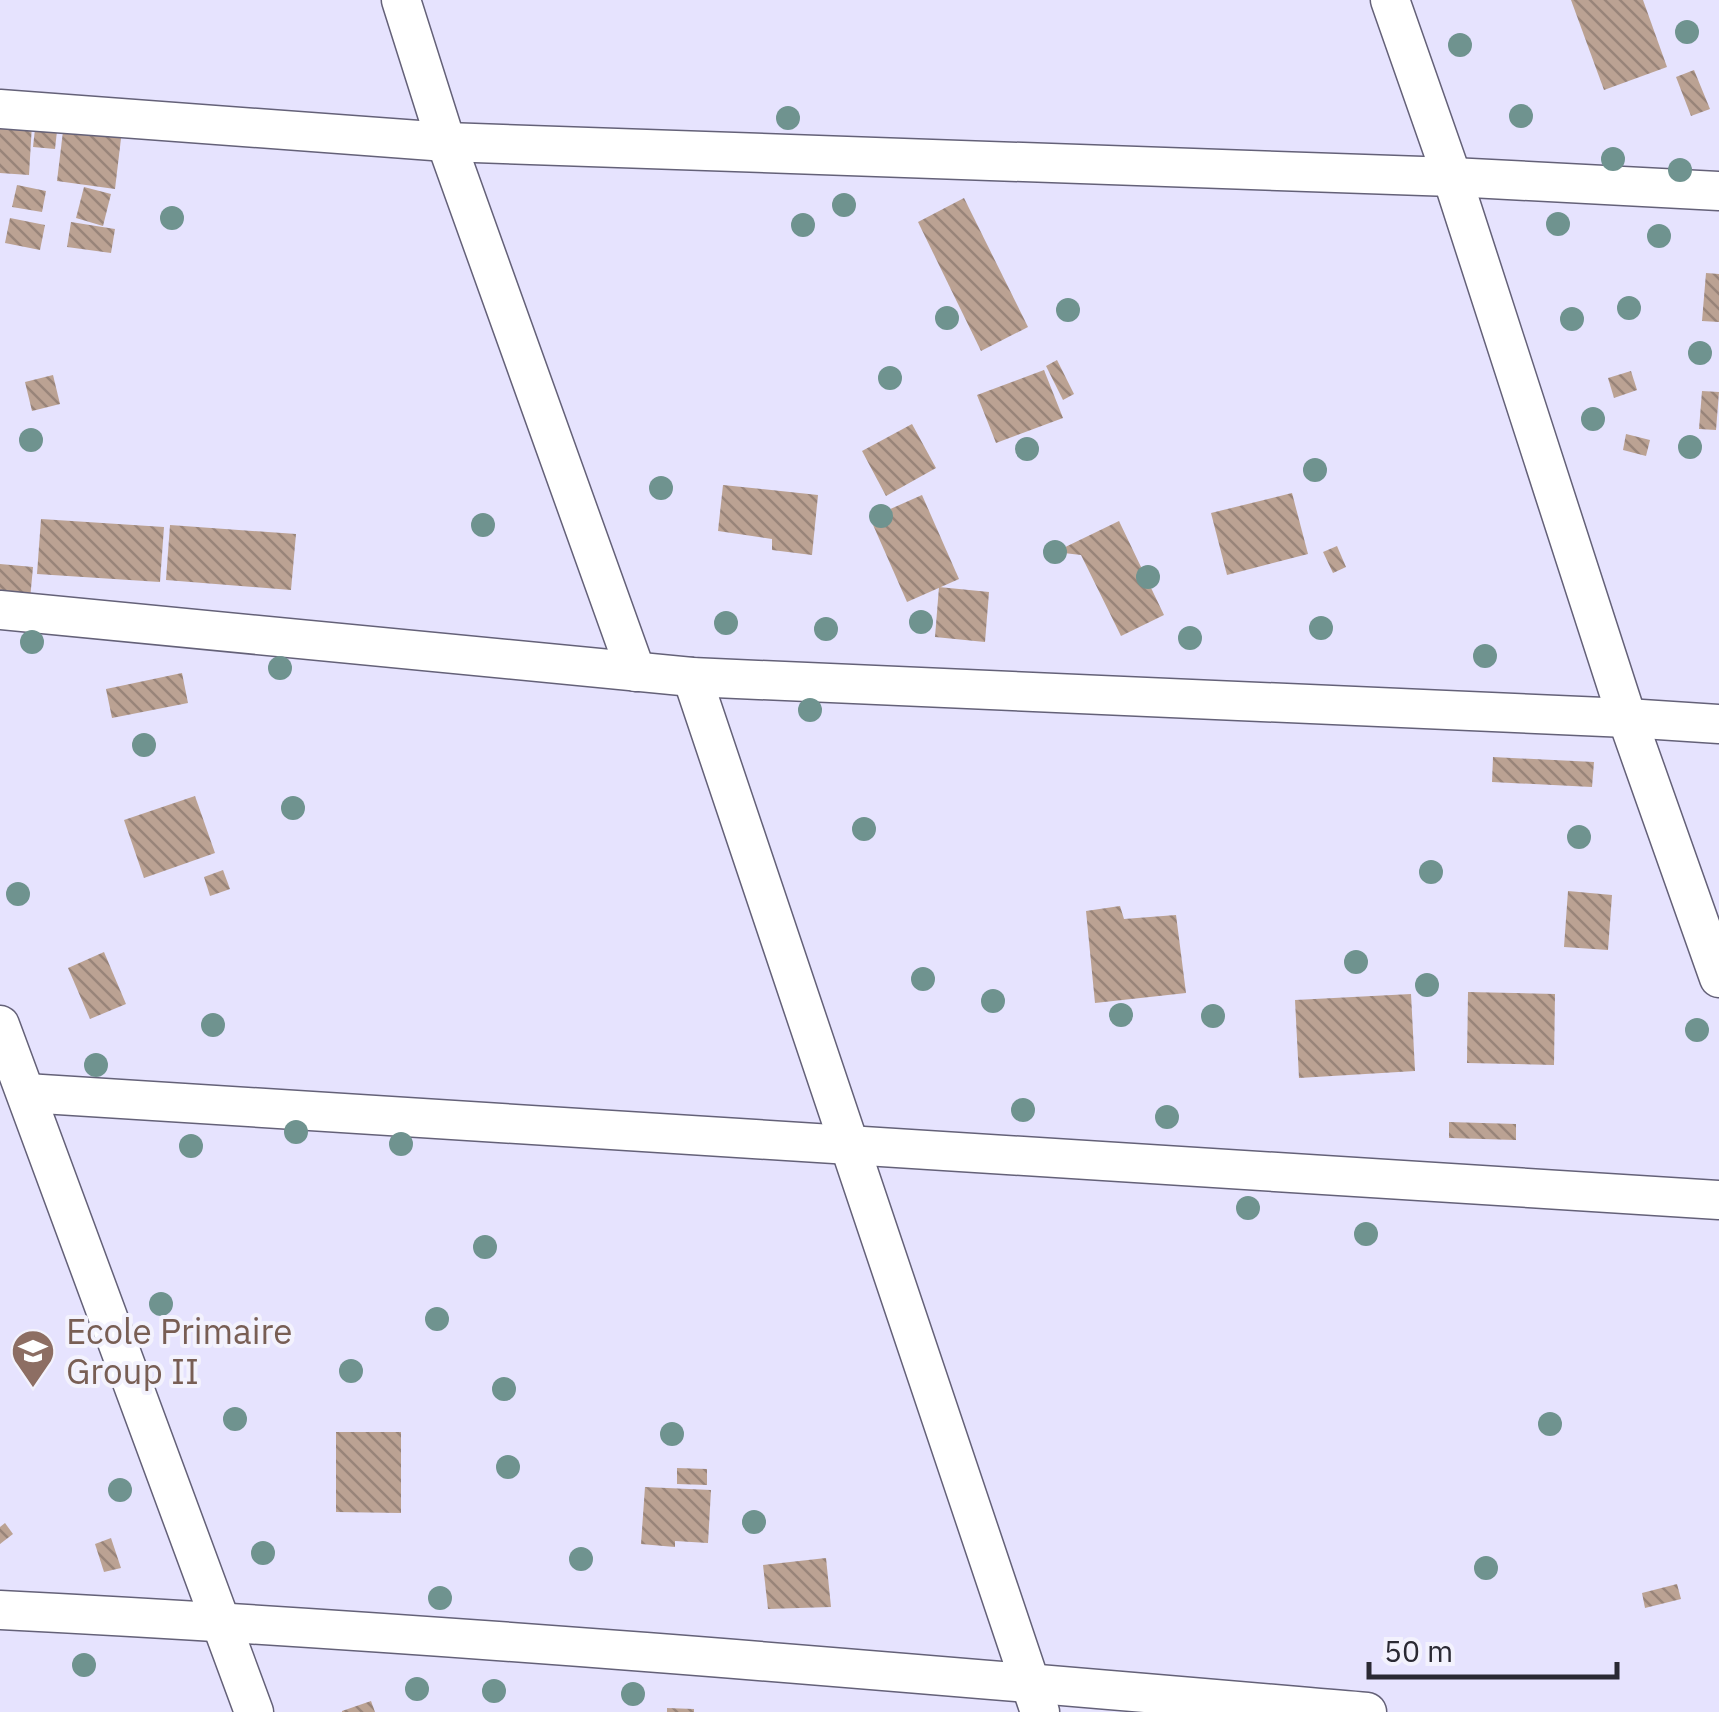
<svg xmlns="http://www.w3.org/2000/svg" width="1719" height="1712" font-family="'IBM Plex Sans',sans-serif">
<style>
.building{fill:url(#building-back-hatch)}
.lines{fill:none;stroke-linecap:round;stroke-linejoin:round}
.minor-casing{stroke:#646178;stroke-width:41}
.minor{stroke:#fff;stroke-width:38}
.tree{fill:#6f938f}
.labels{text-anchor:middle;dominant-baseline:central;stroke-width:8;stroke-linejoin:round;paint-order:stroke}
.education-label{font-size:35px;fill:#785e54;stroke:#f3f2fd;text-anchor:start}
</style>
<defs>
<pattern id="building-back-hatch" width="6" height="6" patternUnits="userSpaceOnUse" patternTransform="scale(2.5)"><rect width="6" height="6" fill="#bba293"/><path d="M-1 5l2 2M0 0l6 6M5-1l2 2" fill="none" stroke="#988479"/></pattern>
</defs>
<rect width="100%" height="100%" fill="#e6e3fe"/>
<g class="building">
<polygon points="1571,0 1643,0 1667,67 1604,90"/>
<polygon points="1694,70 1710,109 1691,116 1676,77"/>
<polygon points="36,120 58,122 55,149 33,147"/>
<polygon points="0,122 32,124 29,175 0,173"/>
<polygon points="64,123 122,130 115,189 57,181"/>
<polygon points="17,185 46,191 42,212 12,207"/>
<polygon points="84,187 111,194 103,226 76,218"/>
<polygon points="964,198 1028,327 981,351 918,222"/>
<polygon points="10,218 45,225 40,250 5,243"/>
<polygon points="71,222 115,229 111,253 67,247"/>
<polygon points="1706,273 1719,274 1719,322 1702,321"/>
<polygon points="1057,360 1074,394 1063,400 1046,366"/>
<polygon points="1044,370 1063,418 996,443 977,395"/>
<polygon points="1631,371 1637,390 1614,398 1608,378"/>
<polygon points="53,375 60,404 32,411 25,382"/>
<polygon points="1702,391 1719,392 1716,430 1699,429"/>
<polygon points="912,424 936,468 886,496 862,451"/>
<polygon points="1626,434 1650,440 1646,456 1623,450"/>
<polygon points="723,485 818,495 812,555 772,550 772,539 718,531"/>
<polygon points="1292,493 1308,554 1227,575 1211,513"/>
<polygon points="922,495 959,579 907,602 870,518"/>
<polygon points="41,519 164,527 160,582 37,574"/>
<polygon points="1119,521 1164,615 1121,636 1081,555 1055,552"/>
<polygon points="170,525 296,534 291,590 166,580"/>
<polygon points="1337,546 1346,567 1333,573 1323,552"/>
<polygon points="0,564 33,567 30,599 0,597"/>
<polygon points="939,587 989,592 985,642 935,637"/>
<polygon points="182,673 188,703 112,718 106,689"/>
<polygon points="1493,757 1594,762 1592,787 1492,782"/>
<polygon points="195,796 215,853 144,878 124,820"/>
<polygon points="223,870 230,889 210,896 204,877"/>
<polygon points="1568,891 1612,895 1608,950 1564,947"/>
<polygon points="1120,906 1124,919 1176,915 1186,993 1095,1003 1086,911"/>
<polygon points="104,952 126,1004 90,1019 68,968"/>
<polygon points="1468,992 1555,994 1554,1065 1467,1063"/>
<polygon points="1411,994 1415,1071 1299,1078 1295,1000"/>
<polygon points="1449,1122 1516,1124 1516,1140 1449,1138"/>
<polygon points="336,1432 401,1432 401,1513 336,1512"/>
<polygon points="677,1468 707,1469 707,1485 677,1484"/>
<polygon points="645,1487 711,1490 708,1543 675,1541 675,1547 641,1544"/>
<polygon points="5,1523 13,1534 0,1544 0,1527"/>
<polygon points="111,1538 121,1568 104,1572 95,1544"/>
<polygon points="826,1558 831,1607 768,1609 763,1565"/>
<polygon points="1677,1584 1681,1599 1645,1608 1642,1593"/>
<polygon points="371,1701 375,1712 342,1712 342,1711"/>
<polygon points="667,1708 694,1709 694,1712 667,1712"/>
</g>
<g class="lines">
<g class="minor-casing">
<g id="minor">
<polyline points="401,0 446,142 636,672"/>
<polyline points="1390,0 1452,177 1627,718 1719,978"/>
<polyline points="0,109 446,142 1452,177 1719,191"/>
<polyline points="0,610 692,677 1627,718 1719,724"/>
<polyline points="692,677 1040,1712"/>
<polyline points="0,1025 254,1712"/>
<polyline points="26,1093 1719,1200"/>
<path d="M0 1610C456 1633 912 1673 1367 1712"/>
</g>
</g>
<use href="#minor" class="minor"/>
</g>
<g class="tree">
<circle cx="1687" cy="32" r="12"/>
<circle cx="1460" cy="45" r="12"/>
<circle cx="1521" cy="116" r="12"/>
<circle cx="788" cy="118" r="12"/>
<circle cx="1613" cy="159" r="12"/>
<circle cx="1680" cy="170" r="12"/>
<circle cx="844" cy="205" r="12"/>
<circle cx="172" cy="218" r="12"/>
<circle cx="1558" cy="224" r="12"/>
<circle cx="803" cy="225" r="12"/>
<circle cx="1659" cy="236" r="12"/>
<circle cx="1629" cy="308" r="12"/>
<circle cx="1068" cy="310" r="12"/>
<circle cx="947" cy="318" r="12"/>
<circle cx="1572" cy="319" r="12"/>
<circle cx="1700" cy="353" r="12"/>
<circle cx="890" cy="378" r="12"/>
<circle cx="1593" cy="419" r="12"/>
<circle cx="31" cy="440" r="12"/>
<circle cx="1690" cy="447" r="12"/>
<circle cx="1027" cy="449" r="12"/>
<circle cx="1315" cy="470" r="12"/>
<circle cx="661" cy="488" r="12"/>
<circle cx="881" cy="516" r="12"/>
<circle cx="483" cy="525" r="12"/>
<circle cx="1055" cy="552" r="12"/>
<circle cx="1148" cy="577" r="12"/>
<circle cx="921" cy="622" r="12"/>
<circle cx="726" cy="623" r="12"/>
<circle cx="1321" cy="628" r="12"/>
<circle cx="826" cy="629" r="12"/>
<circle cx="1190" cy="638" r="12"/>
<circle cx="32" cy="642" r="12"/>
<circle cx="1485" cy="656" r="12"/>
<circle cx="280" cy="668" r="12"/>
<circle cx="810" cy="710" r="12"/>
<circle cx="144" cy="745" r="12"/>
<circle cx="293" cy="808" r="12"/>
<circle cx="864" cy="829" r="12"/>
<circle cx="1579" cy="837" r="12"/>
<circle cx="1431" cy="872" r="12"/>
<circle cx="18" cy="894" r="12"/>
<circle cx="1356" cy="962" r="12"/>
<circle cx="923" cy="979" r="12"/>
<circle cx="1427" cy="985" r="12"/>
<circle cx="993" cy="1001" r="12"/>
<circle cx="1121" cy="1015" r="12"/>
<circle cx="1213" cy="1016" r="12"/>
<circle cx="213" cy="1025" r="12"/>
<circle cx="1697" cy="1030" r="12"/>
<circle cx="96" cy="1065" r="12"/>
<circle cx="1023" cy="1110" r="12"/>
<circle cx="1167" cy="1117" r="12"/>
<circle cx="296" cy="1132" r="12"/>
<circle cx="401" cy="1144" r="12"/>
<circle cx="191" cy="1146" r="12"/>
<circle cx="1248" cy="1208" r="12"/>
<circle cx="1366" cy="1234" r="12"/>
<circle cx="485" cy="1247" r="12"/>
<circle cx="161" cy="1304" r="12"/>
<circle cx="437" cy="1319" r="12"/>
<circle cx="351" cy="1371" r="12"/>
<circle cx="504" cy="1389" r="12"/>
<circle cx="235" cy="1419" r="12"/>
<circle cx="1550" cy="1424" r="12"/>
<circle cx="672" cy="1434" r="12"/>
<circle cx="508" cy="1467" r="12"/>
<circle cx="120" cy="1490" r="12"/>
<circle cx="754" cy="1522" r="12"/>
<circle cx="263" cy="1553" r="12"/>
<circle cx="581" cy="1559" r="12"/>
<circle cx="1486" cy="1568" r="12"/>
<circle cx="440" cy="1598" r="12"/>
<circle cx="84" cy="1665" r="12"/>
<circle cx="417" cy="1689" r="12"/>
<circle cx="494" cy="1691" r="12"/>
<circle cx="633" cy="1694" r="12"/>
</g>
<defs>
<g id="school-pin" transform="scale(2.25)"><path d="M0 17L-7.5 6A9.5 9.5 0 1 1 7.5 6Z" fill="#8d6e63" stroke="#f3f2fd"/><path d="M0-5L7-2L0 1L-7-2ZM-4 1L0 2.5L4 1V4Q0 6-4 4Z" fill="#fff"/></g>
</defs>
<g fill-rule="evenodd">
<use href="#school-pin" x="33" y="1351"/>
</g>
<g class="labels">
<g class="education-label">
<text x="66" y="1331">Ecole Primaire<tspan x="66" dy="40">Group II</tspan></text>
</g>
</g>
<path d="M1369 1662v15h248v-15" fill="none" stroke="#2a2933" stroke-width="5"/>
<text x="1384" y="1662" font-size="30" fill="#2a2933" stroke="#f3f2fd" stroke-width="8" paint-order="stroke">50 m</text>
</svg>
